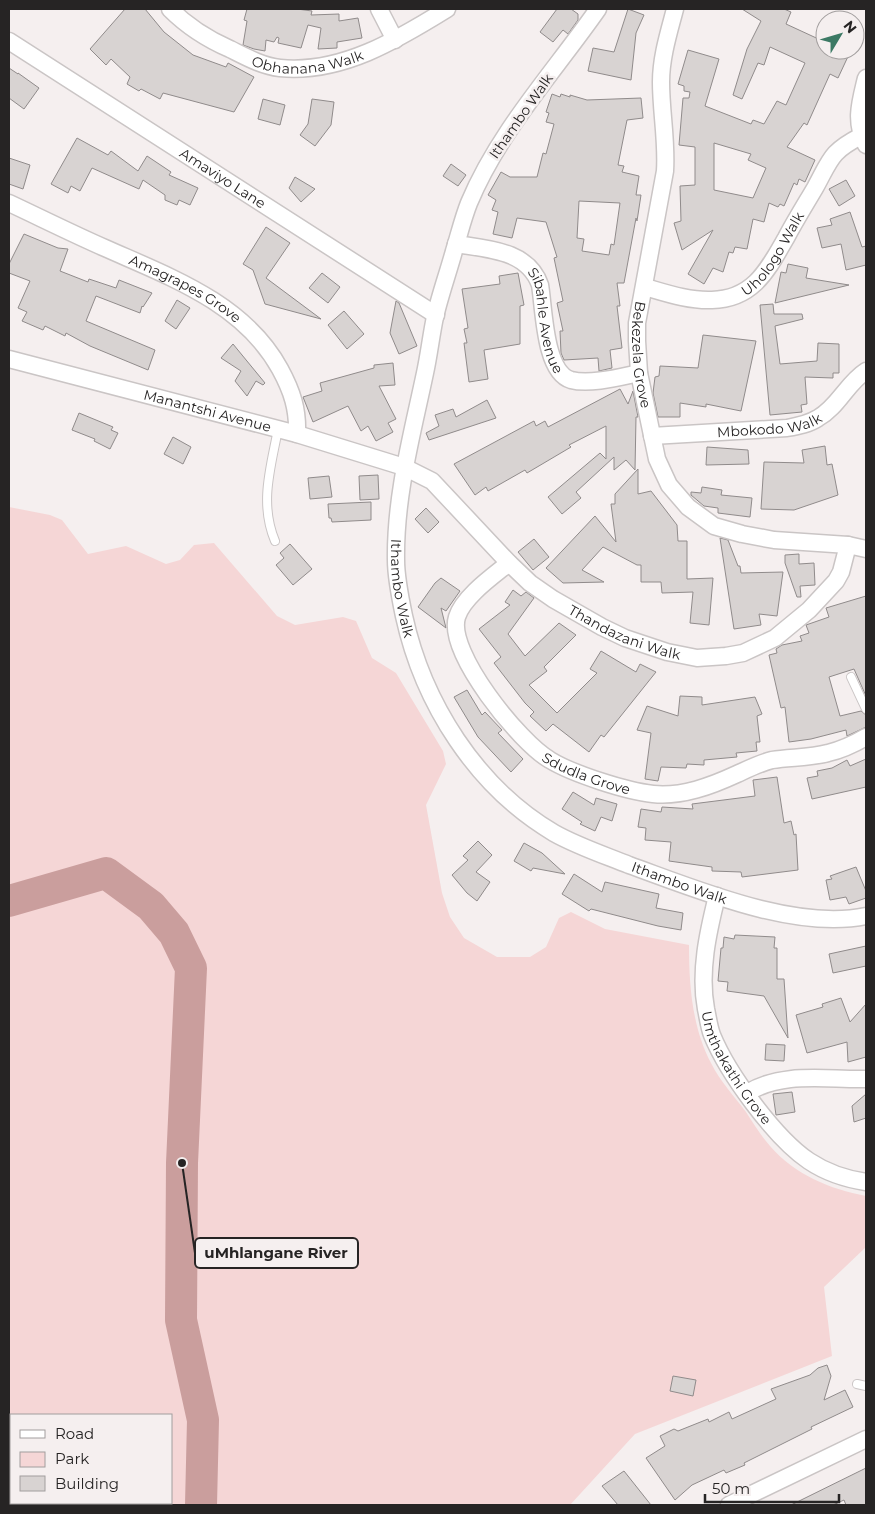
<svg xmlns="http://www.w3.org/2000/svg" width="875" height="1514" font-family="Montserrat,sans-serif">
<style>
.green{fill:#f5d6d6;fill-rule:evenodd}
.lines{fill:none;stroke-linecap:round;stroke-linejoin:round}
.stream{stroke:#ca9e9d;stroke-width:5.5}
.river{stroke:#ca9e9d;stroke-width:32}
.building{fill:#d8d3d2;stroke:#908b8b;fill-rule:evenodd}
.service-casing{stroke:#cac5c5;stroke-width:10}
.minor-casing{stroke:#cac5c5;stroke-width:19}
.service{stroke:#fff;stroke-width:8}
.minor{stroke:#fff;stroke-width:16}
.labels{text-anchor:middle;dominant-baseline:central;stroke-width:5;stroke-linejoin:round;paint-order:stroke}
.street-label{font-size:14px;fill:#262424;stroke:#f5efef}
.leader{fill:none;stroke:#262424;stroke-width:2}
.callout-dot{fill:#262424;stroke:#f5efef;stroke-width:2}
.callout{fill:#f5efef;stroke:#262424;stroke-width:2}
.callout-label{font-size:15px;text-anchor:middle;font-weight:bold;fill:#262424}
</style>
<rect width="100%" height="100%" fill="#f5efef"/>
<path class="green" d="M9 507 50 515 62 520 88 554 126 546 166 564 180 560 194 545 214 543 277 616 295 625 343 617 356 621 372 658 396 673 443 751 446 764 426 805 442 893 450 917 464 938 497 957H530L546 947 559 918 571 912 605 929 689 945C689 985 692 1027 711 1063 719 1080 735 1097 746 1112 754 1124 761 1136 770 1146 795 1175 830 1189 866 1196V1247L824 1287 832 1356 635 1434 570 1505H9ZM11 1415H171V1503H11Z"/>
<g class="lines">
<g class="stream">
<polyline points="9,1419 11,1421"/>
<polyline points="83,1503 85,1505"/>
</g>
<polyline class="river" points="9,901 106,873 151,906 174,933 191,968 182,1163 181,1320 203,1420 201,1505"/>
</g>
<g class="building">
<polygon points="125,9 145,9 164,32 193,55 226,67 228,63 254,77 234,112 163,93 160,99 141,89 139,91 127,84 130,77 111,59 106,65 90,49"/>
<polygon points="247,9 297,9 312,11 311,15 339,14 339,21 358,18 362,38 337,42 337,48 318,49 321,28 308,25 301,48 278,43 279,38 277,37 274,42 266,40 265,51 254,49 243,45 247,21 244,20"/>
<polygon points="557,9 571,9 578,14 578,20 568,34 563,30 553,42 540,32"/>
<polygon points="628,9 644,15 636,33 631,80 588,71 593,48 614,52"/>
<path d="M742 9H784L791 12 786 24 825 42V50H851L838 78 830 74 807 125 804 123 787 147 815 160 805 182 799 179 797 185 794 183 784 206 780 204 778 207 769 203 764 222 753 219 747 249 735 247 733 253 729 252 723 272 713 268 704 284 688 274 713 230 682 250 674 223 681 221 680 186 695 185V147L679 145 683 98H689L690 92 684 91V86L678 84 688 50 719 59 705 106 751 124 753 120 764 124 777 101 786 105 805 63 770 47 764 65 758 63 742 99 733 95 747 49 761 21ZM714 143 751 154 748 160 766 168 753 198 714 190Z"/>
<polygon points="9,68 18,74 18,73 39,88 24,109 9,98"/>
<path d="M552 94 560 97 561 94 570 97V95L587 100 641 98 643 118 627 120 618 165 624 166 622 172 639 176 636 195H641L637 221 636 218 624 283H617L620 306H617L622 348 610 350 612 368 599 371 598 358 564 360 561 353 560 331H563L557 303 563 301 554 258 557 257 546 222 517 218 512 238 493 234 498 212 492 210 496 200 488 195 501 172 510 177H537L543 153 546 154 554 124 546 122 549 113 546 112ZM579 201 620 203 614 245 611 244 609 255 582 251 584 239 577 238Z"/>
<polygon points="263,99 285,105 280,125 258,119"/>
<polygon points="312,99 334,102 331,125 315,146 300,135 308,124"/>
<polygon points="77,138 108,155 111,151 138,171 147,156 171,172 169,175 198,188 190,205 179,200 177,205 165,200 165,195 143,180 139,189 92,168 80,191 71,186 68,193 51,184"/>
<polygon points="9,158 30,165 23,189 9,184"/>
<polygon points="451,164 466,175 458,186 443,176"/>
<polygon points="295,177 315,189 301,202 289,188"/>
<polygon points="846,180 855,196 839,206 829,189"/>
<polygon points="850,212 862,247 866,246 866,265 846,270 841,244 822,248 817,228 832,225 830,219"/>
<polygon points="266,227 290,243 266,278 321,319 265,304 253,270 243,264"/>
<polygon points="24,234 58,248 68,249 60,271 88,282 89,279 116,288 119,280 152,293 143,307 142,306 140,313 96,296 86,321 155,350 148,370 90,346 66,333 65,336 45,326 43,330 22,321 27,312 18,308 30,281 9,273 9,264"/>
<polygon points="788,264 808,268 806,278 849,285 775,303 781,272 786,273"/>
<polygon points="322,273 340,287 328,303 309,288"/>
<polygon points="518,273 524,305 520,306 520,344 484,350 488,379 469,382 464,343 467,343 464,329 468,328 462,289 500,284 499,276"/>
<polygon points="177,300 190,308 176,329 165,321"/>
<polygon points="396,301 399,303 417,346 399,354 390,333"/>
<polygon points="773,304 774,314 802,314 803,319 775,326 780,364 817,361 818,343 839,344 839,373 833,373 833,378 805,377 807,404 801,405 802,412 770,415 760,305"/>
<polygon points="344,311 364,334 347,349 328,325"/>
<polygon points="703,335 756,341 741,411 706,404 706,407 680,403 680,417 658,417 653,393 655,377 659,376 660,366 698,368"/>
<polygon points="233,344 265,383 263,385 256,381 247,396 235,381 241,371 221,358"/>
<polygon points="393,363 395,385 379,386 396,419 388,423 393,432 376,441 368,426 361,431 348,406 313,422 303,397 322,391 320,383 374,368 374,365"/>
<polygon points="620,389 628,404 633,391 638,417 636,417 635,470 626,460 614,470 614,457 576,492 581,498 562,514 548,497 600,453 606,459 606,426 569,445 571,447 527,473 525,470 488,491 486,487 475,495 454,464 534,421 536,426 545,421 548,427"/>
<polygon points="487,400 496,418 429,440 426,433 439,426 435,415 453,409 456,417"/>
<polygon points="79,413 113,427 111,430 118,433 110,449 94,441 95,439 72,430"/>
<polygon points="173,437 191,447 183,464 164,454"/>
<polygon points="825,446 827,465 832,464 838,495 794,510 761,509 764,462 804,463 802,450"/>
<polygon points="707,447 748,450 749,464 706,465"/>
<polygon points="638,469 638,494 651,491 677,525 678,541 687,541 687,579 713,578 709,625 690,623 693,592 662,593 661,582 641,582 641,565 637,565 603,547 582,570 604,582 563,583 546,568 595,516 616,542 611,504 615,504 615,494"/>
<polygon points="378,475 379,499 360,500 359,476"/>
<polygon points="329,476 332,497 310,499 308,478"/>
<polygon points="702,487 722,490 721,495 752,498 750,517 718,513 718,508 704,506 691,495 691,492 701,493"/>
<polygon points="371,502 371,520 332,522 331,518 329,518 328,504"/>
<polygon points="426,508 439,522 428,533 415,519"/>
<polygon points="720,538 728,540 738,566 740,566 741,573 783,572 777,616 759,614 761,625 734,629"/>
<polygon points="534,539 549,557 533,570 518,552"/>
<polygon points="290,544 312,569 293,585 276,565 284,558 280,553"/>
<polygon points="799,554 799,564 814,563 815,585 800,586 801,597 797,597 785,563 785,555"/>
<polygon points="441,578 460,591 446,611 441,608 446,628 418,607 435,583"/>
<polygon points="513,590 521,596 526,592 534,598 508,634 525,656 559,623 576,635 544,667 547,671 529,685 557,713 597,673 590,669 601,651 636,672 640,664 656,672 604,737 601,735 589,752 553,724 546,731 530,716 534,712 525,703 494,663 501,657 479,629 510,605 505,602"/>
<polygon points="866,596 866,696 854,669 829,677 840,716 861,711 866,715 866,727 847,736 846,730 811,739 789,742 785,707 781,708 769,655 777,653 776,649 782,645 802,641 800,636 809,633 806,625 829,617 826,608"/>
<polygon points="467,690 482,715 485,712 502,730 498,733 523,759 511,772 478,737 454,697"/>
<polygon points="680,696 702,697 702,705 755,697 762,714 757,716 760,742 756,742 757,751 736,753 737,757 704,760 704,765 687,764 686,768 661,767 658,781 645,779 651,733 637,730 647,706 678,716"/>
<polygon points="866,759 866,787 812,799 807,778 818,776 817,771 832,768 847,760 850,766"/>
<polygon points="777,777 784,823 791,821 794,835 796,834 798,870 742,877 741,872 712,871 712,867 669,861 671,842 645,840 646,828 638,827 641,809 661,812 662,807 693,809 692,804 755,796 753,780"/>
<polygon points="573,792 594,805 596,798 617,804 612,821 601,817 595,831 580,824 582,822 562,809"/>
<polygon points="478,841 492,855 476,872 490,882 477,901 467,893 452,875 468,860 463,856"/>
<polygon points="524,843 542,853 565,874 533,868 531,871 514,861"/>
<polygon points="856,867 866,891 866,898 849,904 846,897 830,900 826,880 832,879 830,876"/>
<polygon points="574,874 602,892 605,882 659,894 656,908 683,913 681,930 658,926 591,909 589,911 562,894"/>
<polygon points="735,935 775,937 774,948 777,948 777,979 784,979 788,1038 764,996 727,991 728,982 718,981 721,948 723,948 724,937 734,939"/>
<polygon points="866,946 866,966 833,973 829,954"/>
<polygon points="841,998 850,1022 866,1004 866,1057 848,1062 847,1042 807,1053 796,1015 823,1007 822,1004"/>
<polygon points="766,1044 785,1045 784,1061 765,1060"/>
<polygon points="792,1092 795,1112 776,1115 773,1094"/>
<polygon points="866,1094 866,1118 854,1122 852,1106"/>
<polygon points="827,1365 831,1376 824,1400 845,1390 853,1407 811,1427 812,1429 744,1463 745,1465 726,1473 724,1470 692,1485 675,1500 646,1458 665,1446 660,1436 674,1429 678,1431 708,1419 709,1422 729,1412 732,1419 776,1399 771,1389 810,1375 818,1368"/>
<polygon points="673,1376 696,1380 693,1396 670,1391"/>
<polygon points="866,1468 866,1505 846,1505 844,1500 833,1505 791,1505"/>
<polygon points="624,1471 651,1505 618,1505 602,1486"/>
</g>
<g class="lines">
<g class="service-casing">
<g id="service">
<path d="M275 541C259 503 271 467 278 429"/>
<polyline points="851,677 866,709"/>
<polyline points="857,1384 866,1386"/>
</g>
</g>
<g class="minor-casing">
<g id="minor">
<path id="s1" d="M170 9C188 27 207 39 230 49 246 57 262 66 280 68 341 74 397 40 447 9"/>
<polyline points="379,9 395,40"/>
<path id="s2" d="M598 9C554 72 499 131 469 203 463 218 459 235 454 251 448 273 440 295 435 317 431 336 429 355 425 373 412 435 395 496 396 560 396 578 400 597 404 616 423 703 476 787 554 833 577 846 604 855 629 865 696 889 795 931 866 916"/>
<path id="s3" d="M675 9C669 32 661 57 661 82 661 112 667 141 665 171L637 323V341L639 373 657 459 669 485 688 507 714 526 742 534 774 540 848 545 866 549"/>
<path id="s4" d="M9 41 436 315"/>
<path d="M866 78C860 103 854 121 866 145"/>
<path id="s5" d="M9 203C41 218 73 234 105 248 170 277 244 303 280 369 292 391 298 409 297 434"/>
<path id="s6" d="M456 244C487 249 528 250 540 285 544 307 544 372 571 380 590 385 620 377 639 373"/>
<path id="s7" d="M645 287C666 293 689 301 712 300 754 299 768 269 786 238 795 221 805 205 815 188 831 159 830 152 861 136"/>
<path id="s8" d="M9 359 297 434 404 467 432 481 509 563 530 583 553 599 602 627 625 638 667 652 697 658 726 656 743 653 775 638 809 610 836 581 841 572 848 545"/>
<path id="s9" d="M652 436 787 428C798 426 809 424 818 418 838 407 847 383 866 371"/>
<path id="s10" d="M509 563C493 576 463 597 457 617 446 652 520 743 550 760 573 774 626 791 653 794 682 797 711 786 737 774 748 769 760 763 772 760 790 757 810 758 828 753 841 750 854 744 866 737"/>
<path id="s11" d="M717 896C708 932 699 972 706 1009 708 1018 709 1027 712 1035 728 1074 775 1138 809 1161 827 1173 846 1179 866 1182"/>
<path d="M747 1093C783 1071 826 1080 866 1079"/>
<polyline points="729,1505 866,1439"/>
</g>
</g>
<use href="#service" class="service"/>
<use href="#minor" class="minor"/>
</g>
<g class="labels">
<g class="street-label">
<text stroke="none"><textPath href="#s1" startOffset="154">Obhanana Walk</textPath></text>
<text transform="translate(521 116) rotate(-55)">Ithambo Walk</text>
<text stroke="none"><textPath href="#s4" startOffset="254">Amaviyo Lane</textPath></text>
<text stroke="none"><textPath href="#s7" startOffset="150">Uhologo Walk</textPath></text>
<text stroke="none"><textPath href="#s5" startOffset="196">Amagrapes Grove</textPath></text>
<text stroke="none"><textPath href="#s6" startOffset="135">Sibahle Avenue</textPath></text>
<text stroke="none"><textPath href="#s3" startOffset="350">Bekezela Grove</textPath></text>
<text stroke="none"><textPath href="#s8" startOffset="205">Manantshi Avenue</textPath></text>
<text stroke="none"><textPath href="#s9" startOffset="118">Mbokodo Walk</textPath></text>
<text stroke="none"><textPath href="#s2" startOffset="628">Ithambo Walk</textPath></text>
<text stroke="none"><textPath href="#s8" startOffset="690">Thandazani Walk</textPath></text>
<text stroke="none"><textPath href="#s10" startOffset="291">Sdudla Grove</textPath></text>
<text stroke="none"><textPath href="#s2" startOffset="1062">Ithambo Walk</textPath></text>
<text stroke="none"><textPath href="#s11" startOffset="181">Umthakathi Grove</textPath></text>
</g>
</g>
<path class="leader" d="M182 1163L195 1253"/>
<circle class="callout-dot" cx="182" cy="1163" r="5"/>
<rect class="callout" x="195" y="1238" width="163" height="30" rx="5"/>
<g class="callout-label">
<text x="276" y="1258">uMhlangane River</text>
</g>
<rect width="875" height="1514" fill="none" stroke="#262424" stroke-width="20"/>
<rect x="10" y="1414" width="162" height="90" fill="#f5efef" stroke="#a29e9e"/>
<rect x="20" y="1430" width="25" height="8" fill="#ffffff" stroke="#a29e9e"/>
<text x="55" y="1439" font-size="15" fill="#262424">Road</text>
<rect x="20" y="1452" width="25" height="15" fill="#f5d6d6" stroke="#a29e9e"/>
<text x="55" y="1464" font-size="15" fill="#262424">Park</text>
<rect x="20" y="1476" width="25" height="15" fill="#d8d3d2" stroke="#a29e9e"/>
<text x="55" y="1489" font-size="15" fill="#262424">Building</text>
<g transform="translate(840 35) rotate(52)"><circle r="24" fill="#f5efef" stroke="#a29e9e"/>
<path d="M0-4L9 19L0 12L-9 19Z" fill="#3c7964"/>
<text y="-8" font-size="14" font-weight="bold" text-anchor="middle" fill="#262424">N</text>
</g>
<path d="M705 1494v8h134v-8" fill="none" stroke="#262424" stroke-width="2.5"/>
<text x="712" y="1494" font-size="15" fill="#262424" stroke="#f5efef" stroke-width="4" paint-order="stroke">50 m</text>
</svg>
